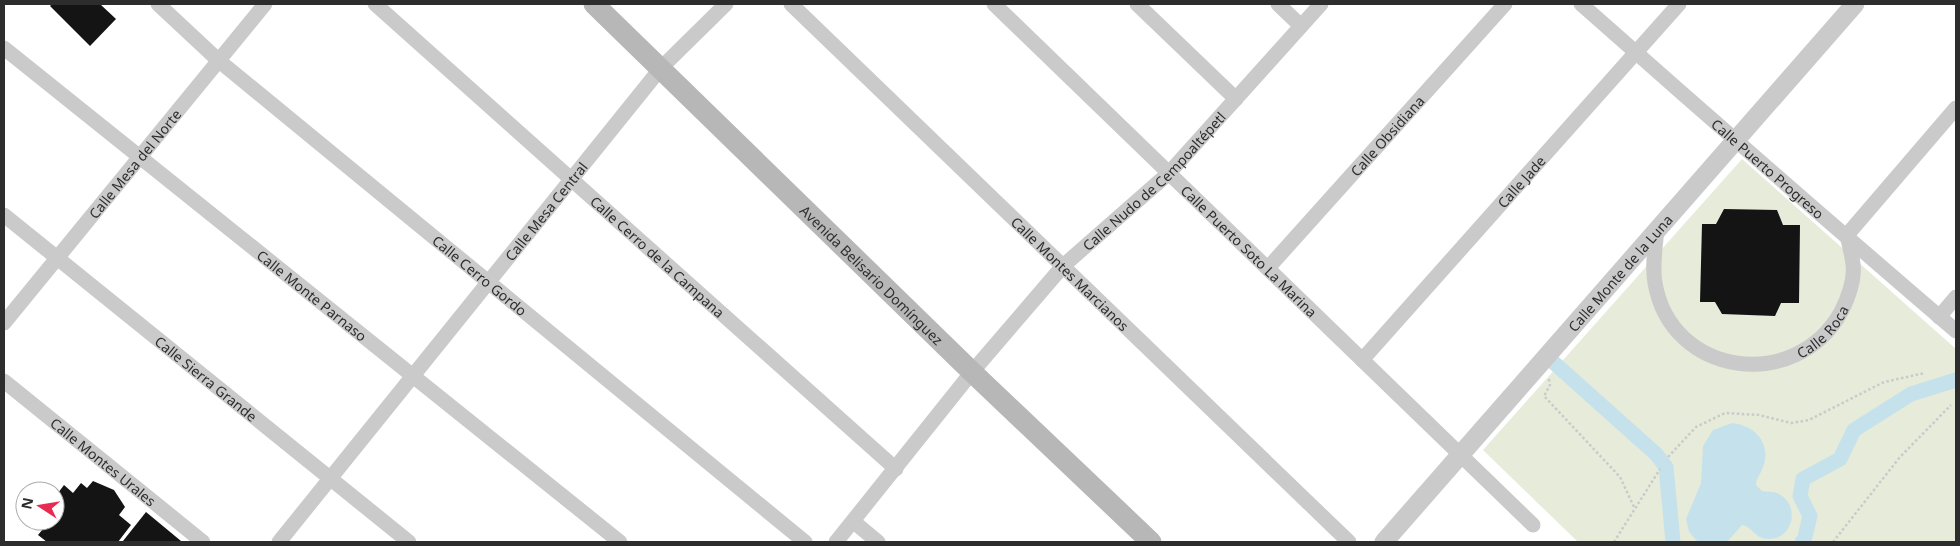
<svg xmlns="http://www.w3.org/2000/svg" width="1960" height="546" font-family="'Noto Sans',sans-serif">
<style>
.green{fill:#e6ebda}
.water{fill:#c5e2ec}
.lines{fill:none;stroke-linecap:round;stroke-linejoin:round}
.canal{stroke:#c5e2ec;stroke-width:15}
.building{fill:#141414}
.path{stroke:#cacaca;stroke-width:2.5;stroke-dasharray:2.5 2.5;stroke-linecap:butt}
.minor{stroke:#cacaca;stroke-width:15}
.tertiary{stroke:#cacaca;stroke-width:19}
.secondary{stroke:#b7b7b7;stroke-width:21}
.labels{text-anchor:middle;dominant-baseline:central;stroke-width:5;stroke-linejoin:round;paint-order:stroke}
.street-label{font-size:14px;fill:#2d2d2d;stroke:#fff}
</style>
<rect width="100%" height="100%" fill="#fff"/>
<polygon class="green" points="1742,159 1956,349 1956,542 1578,542 1483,450"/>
<path class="water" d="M1732 423C1754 425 1772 443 1763 467 1761 474 1756 478 1756 485L1762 491C1767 492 1772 491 1777 493 1801 503 1794 540 1768 539 1755 539 1752 526 1742 525L1727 542H1698L1689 532 1686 519 1701 483 1703 446 1713 430Z"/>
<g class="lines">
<g class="canal">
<polyline points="1552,361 1656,454 1666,467 1673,542"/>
<polyline points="1802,542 1804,541 1810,516 1800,496 1803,479 1840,459 1854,430 1911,394 1956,380"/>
</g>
</g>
<g class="building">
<polygon points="52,4 100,4 116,19 90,46 50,6"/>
<polygon points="1724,209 1777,210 1783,225 1800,225 1799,303 1781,303 1775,316 1722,314 1715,302 1700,302 1702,224 1716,224"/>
<polygon points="93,481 114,490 125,507 119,515 131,525 118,542 47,542 38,535 47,524 44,521 55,521 55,497 64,485 73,493 81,483 87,488"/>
<polygon points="146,512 181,541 180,542 123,541"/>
</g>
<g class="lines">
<g class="path">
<polyline points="1549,379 1550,385 1544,396 1620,477 1635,509"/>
<polyline points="1668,457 1696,427 1725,413 1759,415 1791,423 1809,420 1884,382 1925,373"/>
<polyline points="1614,542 1660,469"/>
<polyline points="1833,542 1900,457 1951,405"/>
</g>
<g class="minor">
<path id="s1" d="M158 4 218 60 805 542"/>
<path id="s2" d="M375 4 896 469"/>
<path id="s3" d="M791 4 1349 542"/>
<path id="s4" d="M994 4 1533 525"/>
<polyline points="1137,4 1236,99"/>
<polyline points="1278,4 1301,26"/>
<path id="s5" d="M1581 4C1705 114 1830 223 1956 331"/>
<path id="s6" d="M4 48 620 542"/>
<path id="s7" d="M4 215 409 542"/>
<path id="s8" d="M1657 230C1655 248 1652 266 1655 283 1671 377 1796 393 1841 312 1848 298 1855 280 1853 264 1852 255 1849 244 1847 235L1956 108"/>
<path id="s9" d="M1268 268 1505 4"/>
<polyline points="1939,317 1956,297"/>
<path id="s10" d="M4 323 265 4"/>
<path id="s11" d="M1362 360 1679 4"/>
<path id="s12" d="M4 381 203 542"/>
<polyline points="854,522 878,542"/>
<path id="s13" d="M279 542 661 68 726 4"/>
<path id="s14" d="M836 542 972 372 1063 266 1169 173 1321 4"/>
</g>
<path class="tertiary" id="s15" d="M1384 542 1855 4"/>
<path class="secondary" id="s16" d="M594 4 972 372 1151 542"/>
</g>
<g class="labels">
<g class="street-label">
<text stroke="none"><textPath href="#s9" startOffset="178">Calle Obsidiana</textPath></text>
<text stroke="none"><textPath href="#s10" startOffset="206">Calle Mesa del Norte</textPath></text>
<text stroke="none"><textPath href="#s5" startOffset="249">Calle Puerto Progreso</textPath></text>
<text stroke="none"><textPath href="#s14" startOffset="482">Calle Nudo de Cempoaltépetl</textPath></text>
<text stroke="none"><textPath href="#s11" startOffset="239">Calle Jade</textPath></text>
<text stroke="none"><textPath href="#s13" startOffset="425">Calle Mesa Central</textPath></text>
<text stroke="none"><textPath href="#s4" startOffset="355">Calle Puerto Soto La Marina</textPath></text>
<text stroke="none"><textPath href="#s2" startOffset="379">Calle Cerro de la Campana</textPath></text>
<text stroke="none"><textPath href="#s3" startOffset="388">Calle Montes Marcianos</textPath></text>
<text stroke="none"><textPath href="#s15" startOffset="358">Calle Monte de la Luna</textPath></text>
<text stroke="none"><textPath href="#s16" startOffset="388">Avenida Belisario Domínguez</textPath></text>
<text stroke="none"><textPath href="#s1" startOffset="421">Calle Cerro Gordo</textPath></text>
<text stroke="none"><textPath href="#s6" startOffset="395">Calle Monte Parnaso</textPath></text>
<text stroke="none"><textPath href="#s8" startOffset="272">Calle Roca</textPath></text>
<text stroke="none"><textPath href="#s7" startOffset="260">Calle Sierra Grande</textPath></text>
<text stroke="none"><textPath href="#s12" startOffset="128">Calle Montes Urales</textPath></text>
</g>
</g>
<rect width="1960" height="546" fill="none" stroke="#2d2d2d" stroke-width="10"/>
<g transform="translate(40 506) rotate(282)"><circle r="24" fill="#ffffff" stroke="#ababab"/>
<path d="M0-4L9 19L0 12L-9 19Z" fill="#e92a52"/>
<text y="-8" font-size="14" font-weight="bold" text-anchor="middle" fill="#2d2d2d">N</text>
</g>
</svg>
